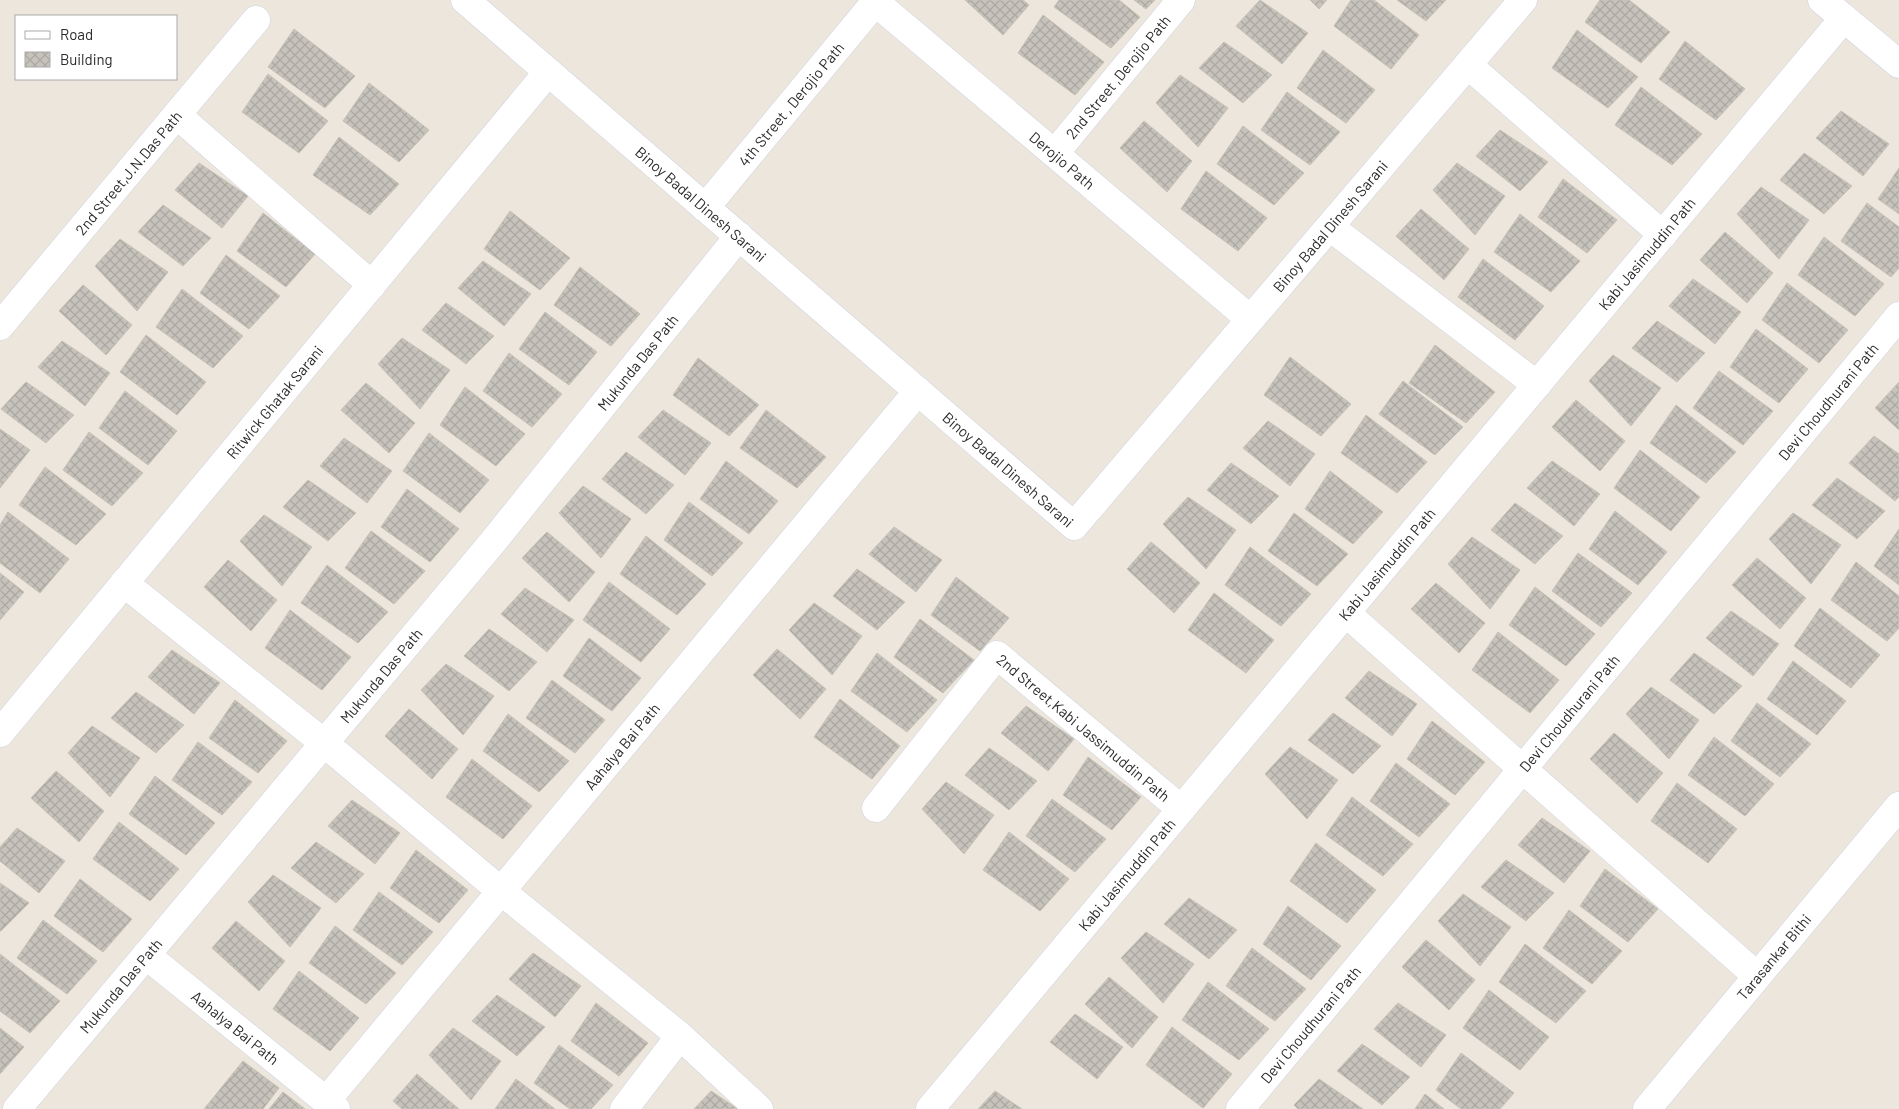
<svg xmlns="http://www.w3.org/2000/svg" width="1899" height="1109" font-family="Barlow,sans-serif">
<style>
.building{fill:url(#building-cross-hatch);stroke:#c7c2b6}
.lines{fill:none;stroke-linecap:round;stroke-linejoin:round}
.street-casing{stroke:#d1d3e2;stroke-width:29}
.street{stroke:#fff;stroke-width:28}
.labels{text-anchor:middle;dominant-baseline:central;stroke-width:5;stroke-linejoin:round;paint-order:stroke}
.street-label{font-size:15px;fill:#2a2a2a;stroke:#fff}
</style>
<defs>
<pattern id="building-cross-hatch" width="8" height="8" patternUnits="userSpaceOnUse" patternTransform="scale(1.25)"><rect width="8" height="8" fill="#c7c3bc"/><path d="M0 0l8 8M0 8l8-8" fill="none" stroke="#aba8a2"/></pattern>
</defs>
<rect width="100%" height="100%" fill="#ece6dc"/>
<g class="building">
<polygon points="965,0 1023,0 1029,5 1003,35"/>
<polygon points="1059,0 1119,0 1140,17 1111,48 1054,7"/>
<polygon points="1134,0 1155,0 1146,9"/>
<polygon points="1260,0 1308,33 1282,64 1236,26"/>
<polygon points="1310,0 1327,0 1319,9"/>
<polygon points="1351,0 1374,0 1419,35 1391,69 1334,26"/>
<polygon points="1397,0 1446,0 1426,21"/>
<polygon points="1600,0 1629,0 1670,32 1641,63 1585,22"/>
<polygon points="1043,15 1104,62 1075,95 1018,53"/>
<polygon points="294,29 355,76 325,108 268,67"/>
<polygon points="1577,30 1638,77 1608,108 1552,68"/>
<polygon points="1685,41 1745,89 1716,120 1659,79"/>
<polygon points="1224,42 1272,75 1243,103 1199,68"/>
<polygon points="1323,50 1375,90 1346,123 1297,88"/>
<polygon points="268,74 328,121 299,153 242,112"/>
<polygon points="1180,75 1228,108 1198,147 1156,103"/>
<polygon points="369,83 429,130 399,162 343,121"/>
<polygon points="1641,87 1702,134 1672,165 1615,125"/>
<polygon points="1287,92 1340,132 1310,165 1261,130"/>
<polygon points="1841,111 1889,144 1863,176 1816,138"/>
<polygon points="1144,121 1192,161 1167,192 1120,148"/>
<polygon points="1243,126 1304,173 1274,205 1217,164"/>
<polygon points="1500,130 1548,162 1520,191 1476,156"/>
<polygon points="339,137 399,184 370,215 313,175"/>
<polygon points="1804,153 1852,186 1824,214 1780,180"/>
<polygon points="199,163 248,196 222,228 175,190"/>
<polygon points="1457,163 1505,196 1475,235 1433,190"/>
<polygon points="1899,168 1899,214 1878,199"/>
<polygon points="1206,171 1267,218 1238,251 1181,209"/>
<polygon points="1563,179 1617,220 1587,253 1538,217"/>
<polygon points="1761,187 1809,220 1779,259 1737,214"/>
<polygon points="1867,203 1899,227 1899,268 1891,277 1841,241"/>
<polygon points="163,205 211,238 183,266 138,232"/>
<polygon points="1421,209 1469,249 1444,280 1396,236"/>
<polygon points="510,211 570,258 540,290 484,249"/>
<polygon points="263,213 315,254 286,287 237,251"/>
<polygon points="1520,214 1580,261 1551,292 1494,252"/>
<polygon points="1725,232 1773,273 1747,303 1700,260"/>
<polygon points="1824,237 1884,284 1855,316 1798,275"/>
<polygon points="120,239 168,272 137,311 95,266"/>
<polygon points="226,255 280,296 249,329 200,293"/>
<polygon points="1483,259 1544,306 1515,340 1458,297"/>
<polygon points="483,261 531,294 504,326 458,288"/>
<polygon points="580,267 640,314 611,346 554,305"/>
<polygon points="1693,279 1741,312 1715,344 1669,306"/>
<polygon points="1787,283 1848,330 1819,363 1762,320"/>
<polygon points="83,285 132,325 106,355 59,311"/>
<polygon points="182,289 243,336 213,368 156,327"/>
<polygon points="446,303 494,336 466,364 422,330"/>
<polygon points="545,312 597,352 569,385 519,349"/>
<polygon points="1657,321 1705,353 1677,382 1632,348"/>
<polygon points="1756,329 1808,369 1779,403 1730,367"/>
<polygon points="146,335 206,382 177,415 120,372"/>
<polygon points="402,338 450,370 420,409 378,364"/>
<polygon points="62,341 110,373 85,406 38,367"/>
<polygon points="1435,345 1495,392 1466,423 1409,383"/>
<polygon points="509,353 562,394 532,427 483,391"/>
<polygon points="1613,355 1661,388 1631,426 1589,381"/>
<polygon points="1290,357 1351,404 1321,436 1264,395"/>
<polygon points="698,358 759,405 729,436 673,395"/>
<polygon points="1719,371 1773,411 1743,445 1693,408"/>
<polygon points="1403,381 1463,427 1435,455 1379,414"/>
<polygon points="26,382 74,415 46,443 1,409"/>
<polygon points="1899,382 1899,430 1875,408"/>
<polygon points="366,383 415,423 389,453 341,410"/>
<polygon points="465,387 525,434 496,466 440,425"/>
<polygon points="125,391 177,431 148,465 99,428"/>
<polygon points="1576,400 1625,441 1600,471 1552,427"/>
<polygon points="1676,405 1736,452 1706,483 1650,443"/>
<polygon points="663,410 711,443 685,475 638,437"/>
<polygon points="766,410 826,457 797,488 740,448"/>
<polygon points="1366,415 1427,462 1397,493 1341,453"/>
<polygon points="1268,421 1315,454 1290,486 1243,448"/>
<polygon points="0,429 30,450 0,488"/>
<polygon points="89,432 143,473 112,506 63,470"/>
<polygon points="429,433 489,480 460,513 403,471"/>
<polygon points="1874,436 1899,454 1899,497 1895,501 1849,463"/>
<polygon points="344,438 392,471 367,503 320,466"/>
<polygon points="1640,450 1700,497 1671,531 1614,488"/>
<polygon points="626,452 674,485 646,514 602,479"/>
<polygon points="726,461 778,501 749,534 700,499"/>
<polygon points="1552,461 1600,494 1574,526 1527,488"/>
<polygon points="1231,463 1279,496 1251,524 1207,490"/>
<polygon points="45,467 106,514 76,545 19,505"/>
<polygon points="1330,471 1383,512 1353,544 1305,509"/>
<polygon points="1837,478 1885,511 1857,539 1812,505"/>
<polygon points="308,480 356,513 328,541 283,507"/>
<polygon points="583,486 631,519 601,558 559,513"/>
<polygon points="407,489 459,529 430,562 381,527"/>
<polygon points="1188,497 1236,530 1206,569 1163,524"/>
<polygon points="689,502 743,543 712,576 664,540"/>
<polygon points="1515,503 1563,536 1535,564 1491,530"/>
<polygon points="1615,511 1667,552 1638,585 1589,549"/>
<polygon points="8,512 69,559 40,593 0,563 0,525"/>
<polygon points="1294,513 1348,554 1317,586 1268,551"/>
<polygon points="1793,513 1841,545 1811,584 1769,539"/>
<polygon points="264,515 312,547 282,586 240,541"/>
<polygon points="894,527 942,560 916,592 869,554"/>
<polygon points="1899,529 1899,585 1874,566"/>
<polygon points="371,531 425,571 394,604 345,568"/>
<polygon points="547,532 595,572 569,602 522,558"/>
<polygon points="646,536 706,584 677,615 620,574"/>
<polygon points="1472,537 1520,570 1490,609 1448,564"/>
<polygon points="1151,542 1200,583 1174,613 1127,569"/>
<polygon points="1250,547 1311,594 1281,626 1225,585"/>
<polygon points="1578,553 1632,593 1601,627 1552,591"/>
<polygon points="1757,558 1806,598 1780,629 1732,585"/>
<polygon points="228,560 277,600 251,631 204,587"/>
<polygon points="1856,562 1899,596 1899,628 1887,641 1831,600"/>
<polygon points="327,565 388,612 358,643 301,603"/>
<polygon points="857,569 905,602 877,630 833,596"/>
<polygon points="0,573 24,592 0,620"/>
<polygon points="956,577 1009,618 980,651 931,615"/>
<polygon points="609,582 670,629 641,662 583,620"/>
<polygon points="1436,583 1485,623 1459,653 1411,609"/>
<polygon points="1535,587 1595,634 1566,666 1509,625"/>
<polygon points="525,588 574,620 547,652 501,614"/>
<polygon points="1214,593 1274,640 1246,673 1188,630"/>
<polygon points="814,603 862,636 832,675 789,630"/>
<polygon points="1820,608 1880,655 1851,688 1794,646"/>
<polygon points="290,610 351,657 322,690 265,648"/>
<polygon points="1731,611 1779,644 1753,676 1706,638"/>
<polygon points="920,619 974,660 943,693 894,657"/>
<polygon points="489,629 537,662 509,691 464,656"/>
<polygon points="1498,632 1559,680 1530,713 1472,670"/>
<polygon points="589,638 641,678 612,711 563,676"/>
<polygon points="777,649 826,689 800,719 753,675"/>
<polygon points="172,650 220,683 194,714 148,677"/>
<polygon points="877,653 937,700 907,732 851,691"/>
<polygon points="1694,653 1742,686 1714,714 1670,680"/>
<polygon points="1793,661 1846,701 1817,735 1767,699"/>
<polygon points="446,664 494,696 463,735 421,690"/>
<polygon points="1369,671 1417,704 1392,736 1345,698"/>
<polygon points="552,680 605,720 575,753 526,718"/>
<polygon points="1651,687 1699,720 1669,759 1626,714"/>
<polygon points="136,692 184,725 156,753 111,718"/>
<polygon points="840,699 900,746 872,779 814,737"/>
<polygon points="235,700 287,741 258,773 209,738"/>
<polygon points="1757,703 1811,744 1780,777 1731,741"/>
<polygon points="1026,706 1074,739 1048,771 1001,733"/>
<polygon points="409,709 458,749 432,779 385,736"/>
<polygon points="1333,713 1381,746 1353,774 1308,740"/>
<polygon points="508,714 569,761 539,792 483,751"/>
<polygon points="1432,721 1485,762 1455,795 1407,759"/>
<polygon points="92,726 140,758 110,797 68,753"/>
<polygon points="1614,733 1663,773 1637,803 1590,759"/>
<polygon points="1714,737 1774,784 1745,816 1688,775"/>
<polygon points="198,742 252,782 222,815 172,780"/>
<polygon points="1290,747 1338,780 1307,819 1265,774"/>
<polygon points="989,748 1037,781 1009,810 965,775"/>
<polygon points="1088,757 1141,797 1112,830 1063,795"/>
<polygon points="472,759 532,806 503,839 446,797"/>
<polygon points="1396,763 1450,804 1419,837 1370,801"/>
<polygon points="56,771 104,811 79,842 31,798"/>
<polygon points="155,776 215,823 186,855 129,814"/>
<polygon points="946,782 994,815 964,854 922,809"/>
<polygon points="1677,783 1737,829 1708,863 1651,821"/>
<polygon points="1352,797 1413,844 1383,876 1326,835"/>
<polygon points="1052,799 1106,839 1075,872 1026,836"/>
<polygon points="352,800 400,833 375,864 328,826"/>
<polygon points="1542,818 1590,851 1564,883 1518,845"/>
<polygon points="119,822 179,869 150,901 93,859"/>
<polygon points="17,828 65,861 39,893 0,861 0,847"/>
<polygon points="1009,832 1069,879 1040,911 983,870"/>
<polygon points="316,842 364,874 336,903 291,868"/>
<polygon points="1316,843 1376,890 1347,923 1290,881"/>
<polygon points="416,850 468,890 439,923 390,888"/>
<polygon points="1506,860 1554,893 1526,921 1481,887"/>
<polygon points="1605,869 1658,909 1628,942 1580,906"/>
<polygon points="273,875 321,908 290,947 248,902"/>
<polygon points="80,879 132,919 103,952 54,916"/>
<polygon points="0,883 29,903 1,931 0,931"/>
<polygon points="379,892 433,932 402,965 353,930"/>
<polygon points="1463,894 1511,927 1480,966 1438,921"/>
<polygon points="1189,898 1237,930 1209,959 1164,924"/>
<polygon points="1288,906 1341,946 1311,980 1263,944"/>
<polygon points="1569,910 1622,951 1592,984 1543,948"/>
<polygon points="43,920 97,961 67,994 17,958"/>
<polygon points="236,921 285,961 259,991 212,948"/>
<polygon points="335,926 396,973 366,1004 309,963"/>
<polygon points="1146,932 1194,964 1163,1003 1121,958"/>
<polygon points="1426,940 1475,980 1449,1010 1402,967"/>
<polygon points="1525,944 1586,991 1556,1023 1499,982"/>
<polygon points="1252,948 1306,989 1275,1021 1226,986"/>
<polygon points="533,953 581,986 555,1017 509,979"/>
<polygon points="0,954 60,1001 30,1033 0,1011"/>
<polygon points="299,971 359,1018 330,1051 273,1009"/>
<polygon points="1109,977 1158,1017 1132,1048 1085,1004"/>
<polygon points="1208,982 1269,1029 1239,1060 1182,1020"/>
<polygon points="1489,990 1549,1037 1520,1070 1463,1028"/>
<polygon points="497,995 545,1027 517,1056 472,1021"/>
<polygon points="596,1003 648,1043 619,1076 571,1041"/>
<polygon points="1398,1003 1446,1035 1421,1067 1374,1029"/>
<polygon points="1075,1014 1123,1047 1097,1079 1050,1042"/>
<polygon points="1172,1027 1232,1074 1203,1108 1146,1065"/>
<polygon points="0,1028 24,1047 0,1074"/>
<polygon points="453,1028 501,1061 471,1100 429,1055"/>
<polygon points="1362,1044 1410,1077 1382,1105 1337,1071"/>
<polygon points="559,1045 613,1085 591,1109 570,1109 534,1083"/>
<polygon points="1461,1053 1514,1093 1500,1109 1461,1109 1436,1090"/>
<polygon points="243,1061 279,1088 263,1109 204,1109"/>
<polygon points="417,1074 459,1109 402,1109 393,1101"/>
<polygon points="516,1079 555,1109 495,1109"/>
<polygon points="1319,1079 1363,1109 1298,1109 1294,1105"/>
<polygon points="711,1091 738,1109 694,1109"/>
<polygon points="995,1091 1022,1109 978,1109"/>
<polygon points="283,1092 305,1109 269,1109"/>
<polygon points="1425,1094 1444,1109 1415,1109"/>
</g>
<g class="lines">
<g class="street-casing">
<g id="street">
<path id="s1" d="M465 0 1074 526 1523 0"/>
<path id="s2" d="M873 0 1250 319"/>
<polyline points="1822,0 1899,64"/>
<polyline points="1468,65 1663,235"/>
<polyline points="177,115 372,285"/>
<path id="s3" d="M1055 153 1181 0"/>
<path id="s4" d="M705 208 877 0"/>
<polyline points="1330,227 1537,385"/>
<path id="s5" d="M0 326 256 20"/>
<polyline points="124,583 324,743 501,891 680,1036 759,1109"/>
<polyline points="1346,613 1757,976"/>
<path id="s6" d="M0 733 548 72"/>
<path id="s7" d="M876 808 997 655 1181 809"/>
<path id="s8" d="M146 955 336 1109"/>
<path id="s9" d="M326 1101 918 391"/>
<path id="s10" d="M17 1109 492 543 739 236"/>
<polyline points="624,1109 680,1036"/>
<path id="s11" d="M930 1109 1844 18"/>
<path id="s12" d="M1240 1109 1899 316"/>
<path id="s13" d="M1647 1109 1899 806"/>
</g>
</g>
<use href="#street" class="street"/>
</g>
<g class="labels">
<g class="street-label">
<text stroke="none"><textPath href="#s3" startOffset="99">2nd Street ,Derojio Path</textPath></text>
<text stroke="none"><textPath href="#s4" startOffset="135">4th Street , Derojio Path</textPath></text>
<text stroke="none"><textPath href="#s2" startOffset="248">Derojio Path</textPath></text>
<text stroke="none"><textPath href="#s5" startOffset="200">2nd Street,J.N.Das Path</textPath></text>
<text stroke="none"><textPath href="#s1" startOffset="312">Binoy Badal Dinesh Sarani</textPath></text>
<text stroke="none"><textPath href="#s1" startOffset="1199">Binoy Badal Dinesh Sarani</textPath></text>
<text stroke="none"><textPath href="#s11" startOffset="1116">Kabi Jasimuddin Path</textPath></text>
<text stroke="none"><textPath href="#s10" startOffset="971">Mukunda Das Path</textPath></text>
<text stroke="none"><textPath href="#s12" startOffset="920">Devi Choudhurani Path</textPath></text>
<text stroke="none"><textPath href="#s6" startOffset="430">Ritwick Ghatak Sarani</textPath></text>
<text stroke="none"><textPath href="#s1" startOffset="718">Binoy Badal Dinesh Sarani</textPath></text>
<text stroke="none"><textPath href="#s11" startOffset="711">Kabi Jasimuddin Path</textPath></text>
<text stroke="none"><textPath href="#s10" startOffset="566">Mukunda Das Path</textPath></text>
<text stroke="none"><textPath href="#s12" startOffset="515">Devi Choudhurani Path</textPath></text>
<text stroke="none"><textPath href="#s7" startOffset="308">2nd Street,Kabi Jassimuddin Path</textPath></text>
<text stroke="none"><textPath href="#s9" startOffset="462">Aahalya Bai Path</textPath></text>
<text stroke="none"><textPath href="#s11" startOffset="306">Kabi Jasimuddin Path</textPath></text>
<text stroke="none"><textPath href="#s13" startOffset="198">Tarasankar Bithi</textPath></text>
<text stroke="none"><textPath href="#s10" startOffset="161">Mukunda Das Path</textPath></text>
<text stroke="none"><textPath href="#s12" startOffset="110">Devi Choudhurani Path</textPath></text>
<text stroke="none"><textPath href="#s8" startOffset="115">Aahalya Bai Path</textPath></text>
</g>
</g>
<rect x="15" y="15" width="162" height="65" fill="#ffffff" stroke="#aaaaaa"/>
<rect x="25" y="31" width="25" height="8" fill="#ffffff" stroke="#aaaaaa"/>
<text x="60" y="40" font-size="15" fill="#2a2a2a">Road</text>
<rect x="25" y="52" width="25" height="15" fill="url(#building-cross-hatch)" stroke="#aaaaaa"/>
<text x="60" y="65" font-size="15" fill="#2a2a2a">Building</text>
</svg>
